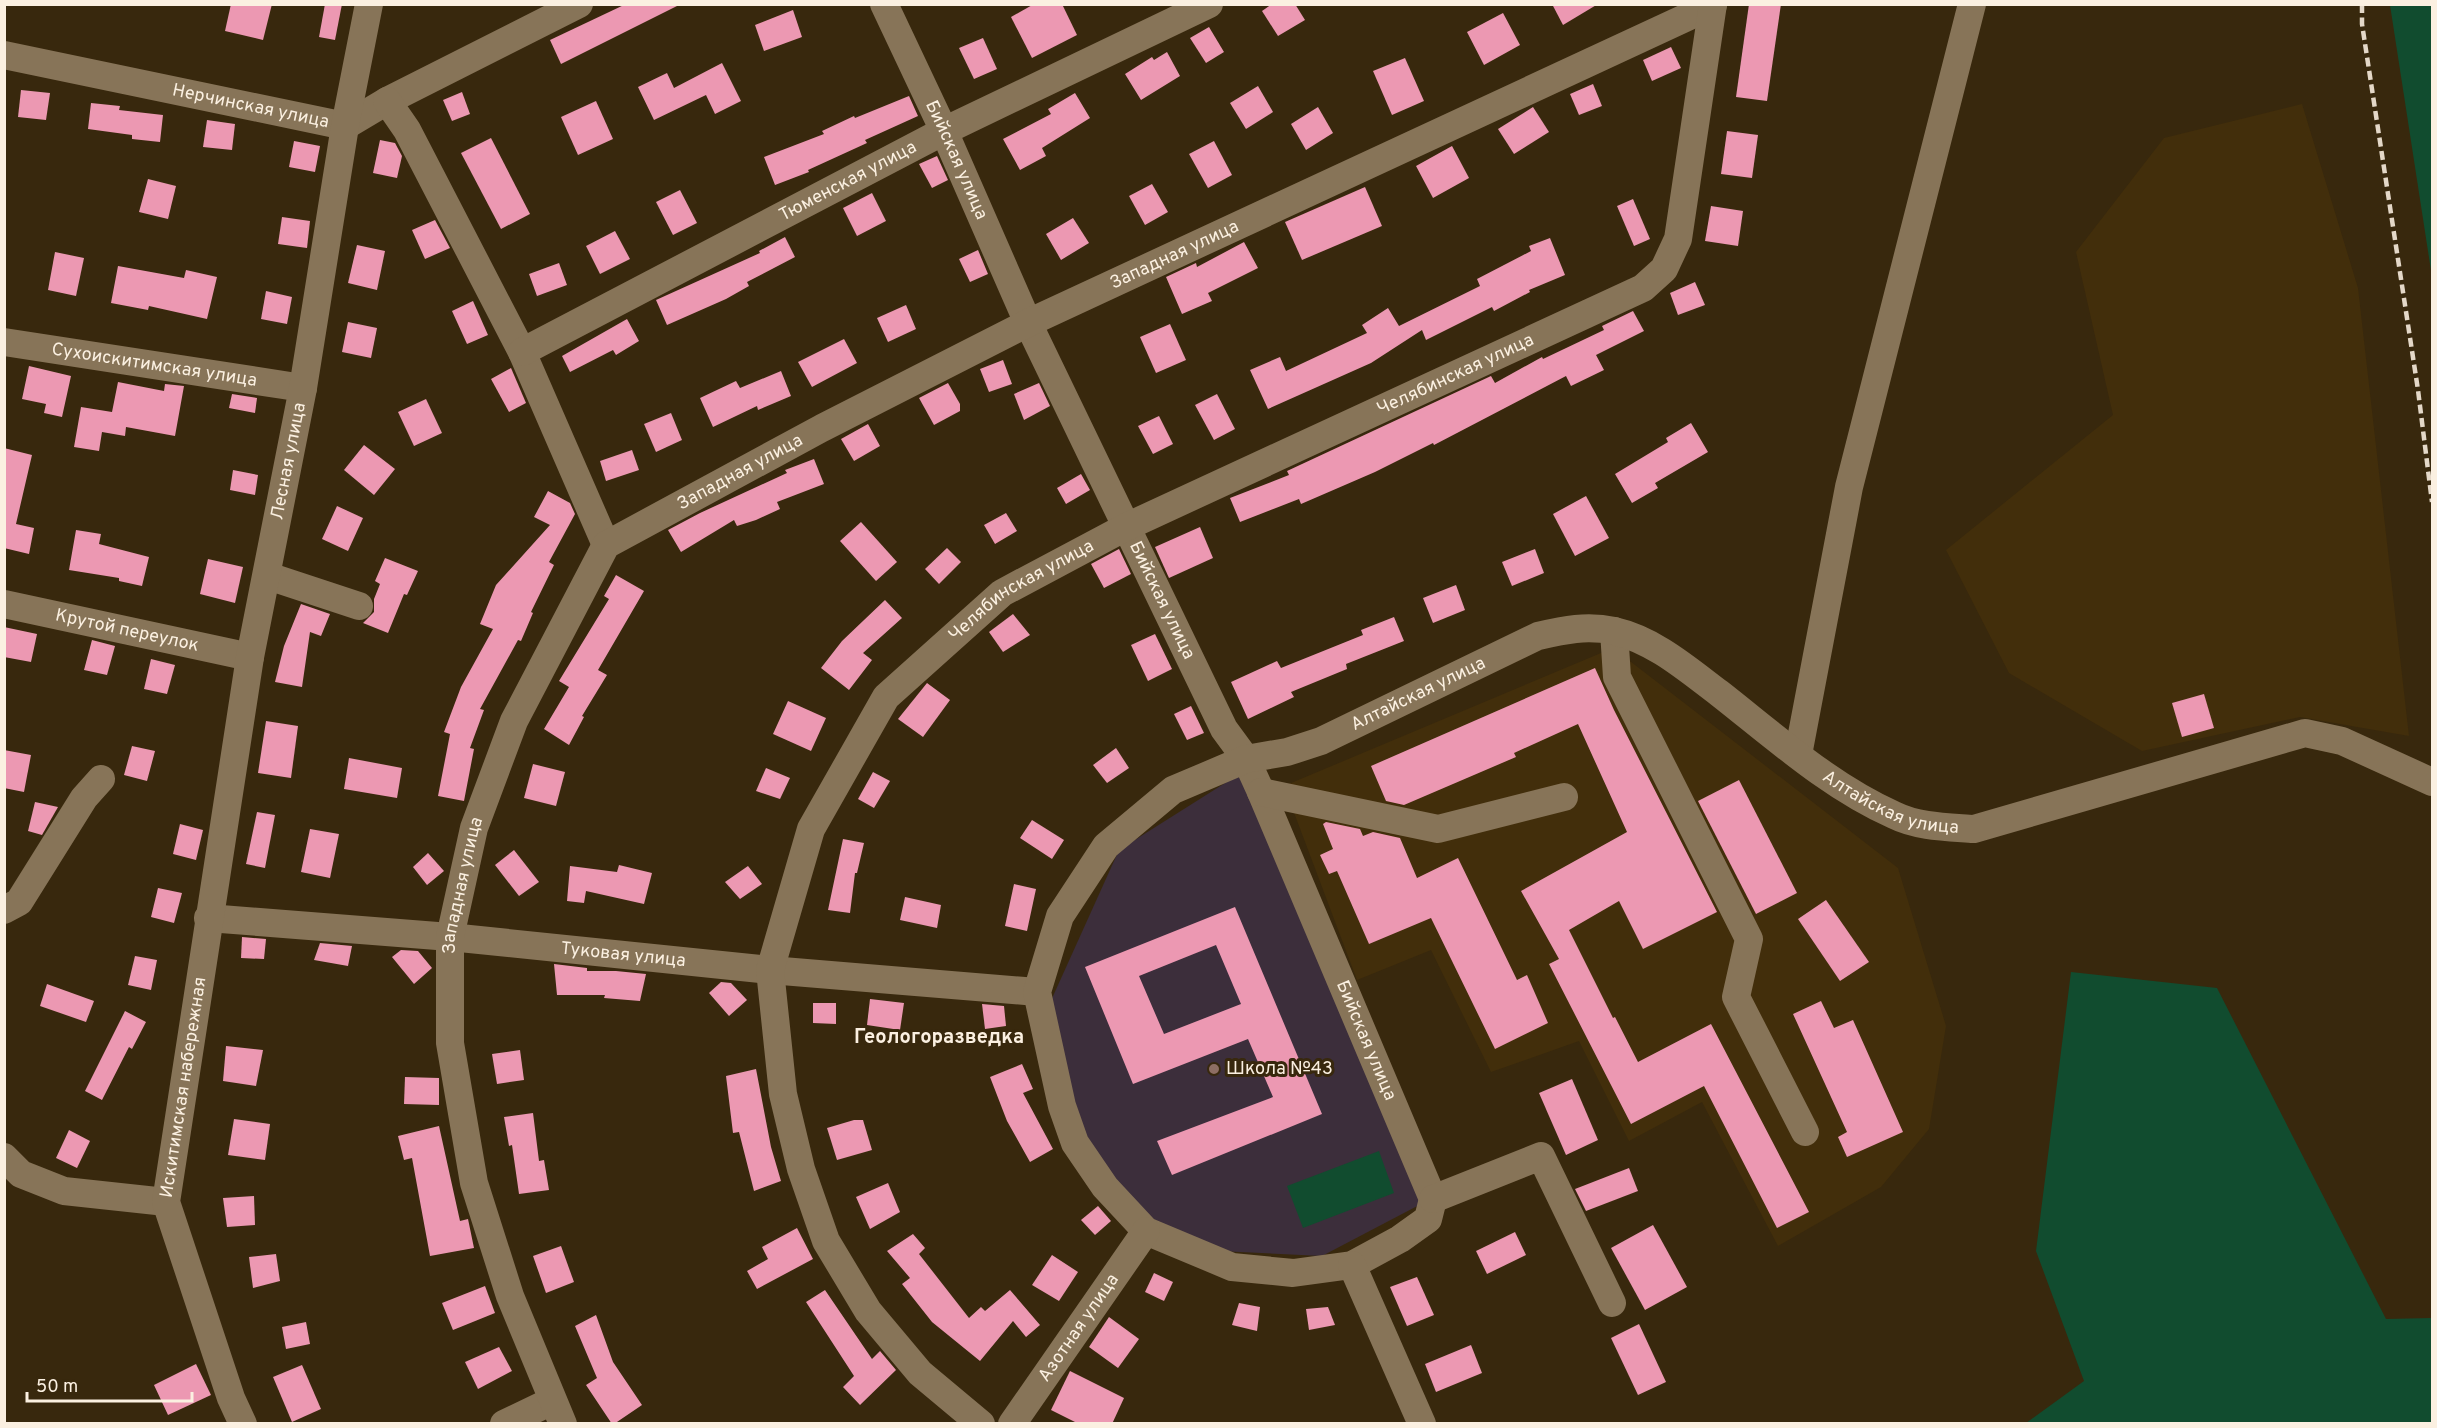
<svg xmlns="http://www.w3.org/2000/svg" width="2437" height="1428" font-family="Overpass,sans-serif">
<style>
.built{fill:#422e0b}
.education{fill:#3c2e3b}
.green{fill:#114c2f}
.building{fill:#ec98b2;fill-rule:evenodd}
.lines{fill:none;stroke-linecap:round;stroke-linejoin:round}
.minor{stroke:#877458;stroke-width:28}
.rail{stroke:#e4d8c8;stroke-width:4.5;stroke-dasharray:9 4.5;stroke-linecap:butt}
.education-dot{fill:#8d6e63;stroke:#38280d;stroke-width:2}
.labels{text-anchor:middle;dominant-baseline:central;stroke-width:6;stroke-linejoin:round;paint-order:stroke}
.street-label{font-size:18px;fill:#fbf0e1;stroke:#38280d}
.poi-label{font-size:18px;fill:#fbf0e1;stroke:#38280d;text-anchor:start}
.neighbourhood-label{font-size:20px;font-weight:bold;fill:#fbf0e1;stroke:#38280d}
</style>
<rect width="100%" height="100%" fill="#38280d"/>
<g class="built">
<polygon points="2302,104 2358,288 2409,736 2300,717 2142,751 2009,673 1946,550 2113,415 2076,252 2164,138"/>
<polygon points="1613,648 1898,868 1946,1026 1929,1129 1881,1187 1778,1246 1702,1102 1629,1141 1579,1041 1491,1072 1431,950 1357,980 1284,786"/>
</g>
<polygon class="education" points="1241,773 1423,1203 1322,1256 1219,1251 1158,1232 1076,1134 1049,1005 1119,850"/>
<g class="green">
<polygon points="2390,5 2432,5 2432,277"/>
<polygon points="2071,972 2217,988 2386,1319 2432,1318 2432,1423 2026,1423 2084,1381 2036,1251"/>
<polygon points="1379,1151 1394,1193 1303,1228 1287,1186"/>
</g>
<g class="building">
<polygon points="231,4 272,4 263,40 225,31"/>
<polygon points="325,4 342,4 335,40 319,37"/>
<polygon points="626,4 681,4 561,64 550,40"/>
<polygon points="1034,4 1062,4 1077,35 1032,58 1011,17"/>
<polygon points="1272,4 1295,4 1305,20 1278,36 1262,11"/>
<polygon points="1552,4 1598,4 1563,25"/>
<polygon points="1749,4 1781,4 1767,101 1736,97"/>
<polygon points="793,10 802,37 764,51 755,25"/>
<polygon points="1503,13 1520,45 1484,65 1467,32"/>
<polygon points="1209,27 1224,52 1206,63 1190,38"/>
<polygon points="983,38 997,69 974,79 959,48"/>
<polygon points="1671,47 1681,68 1652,81 1643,60"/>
<polygon points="1167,52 1180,76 1141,100 1125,74 1152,57 1154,60"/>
<polygon points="1405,58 1424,101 1392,115 1373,71"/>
<polygon points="722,63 741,101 715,114 706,95 654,120 638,87 667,73 674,88"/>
<polygon points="1593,84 1602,106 1579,115 1570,94"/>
<polygon points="1258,86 1273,112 1246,129 1230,103"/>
<polygon points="21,90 50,93 46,120 18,117"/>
<polygon points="462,92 470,114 452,121 443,100"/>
<polygon points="1075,93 1090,118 1042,148 1046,156 1020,170 1003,139 1051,114 1048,109"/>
<polygon points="909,96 918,116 865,140 867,143 808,170 809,172 775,185 764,157 824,134 822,131 854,116 855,118"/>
<polygon points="596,101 613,139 578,155 561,117"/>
<polygon points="91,103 120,106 119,110 163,115 160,142 132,139 132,135 88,129"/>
<polygon points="1318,107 1333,133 1306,150 1291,124"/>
<polygon points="1533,107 1549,132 1514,154 1498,129"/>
<polygon points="207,120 235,124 232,150 203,147"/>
<polygon points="1727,131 1758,135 1752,178 1721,174"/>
<polygon points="491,138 530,214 501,229 461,153"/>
<polygon points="380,140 395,143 402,156 397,178 373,173"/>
<polygon points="294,141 320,146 315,172 289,167"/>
<polygon points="1214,141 1232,175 1208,188 1189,154"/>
<polygon points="1452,146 1469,178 1433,198 1416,166"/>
<polygon points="937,156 948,180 932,188 919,164"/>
<polygon points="148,179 176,186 168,219 139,212"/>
<polygon points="1152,184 1168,212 1145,225 1129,196"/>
<polygon points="1365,187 1382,226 1302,260 1285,222"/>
<polygon points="680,190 697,223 673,235 656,202"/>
<polygon points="872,193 886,221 857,236 843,208"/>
<polygon points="1633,199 1650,239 1634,246 1617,206"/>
<polygon points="1711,206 1743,211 1738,246 1705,241"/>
<polygon points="282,217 310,221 307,248 278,244"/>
<polygon points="1073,218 1089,243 1061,260 1046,234"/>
<polygon points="435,220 450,248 425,259 412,230"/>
<polygon points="615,231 630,259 600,274 586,246"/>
<polygon points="785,237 795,257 747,282 749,286 726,299 667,325 656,300 760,253 759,251"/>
<polygon points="1550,238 1565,275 1529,290 1530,292 1494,311 1492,307 1426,340 1422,330 1371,363 1268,409 1250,370 1280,357 1286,371 1367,333 1362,325 1388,308 1399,326 1480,286 1477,279 1531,251 1529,246"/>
<polygon points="1244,242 1258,268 1208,293 1212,301 1182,314 1166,277 1196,263 1197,267"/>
<polygon points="357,245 385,251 377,290 348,283"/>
<polygon points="978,250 988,274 970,282 959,259"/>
<polygon points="55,252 84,258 76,296 48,290"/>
<polygon points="559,263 567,285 537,296 529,274"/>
<polygon points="118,266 184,278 186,270 217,277 207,319 149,306 148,310 111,303"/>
<polygon points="1695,282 1705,305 1678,315 1670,293"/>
<polygon points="266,291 292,297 287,324 261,319"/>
<polygon points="473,301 488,335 467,344 452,311"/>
<polygon points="906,305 916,329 888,342 877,318"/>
<polygon points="1633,311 1644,331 1596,355 1604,370 1571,386 1566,376 1434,445 1433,443 1375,472 1301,504 1299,499 1240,522 1230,498 1289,475 1287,471 1491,376 1495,383 1542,357 1543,359 1604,330 1602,326"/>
<polygon points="627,319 639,341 616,355 613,350 570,372 562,356"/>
<polygon points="348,322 377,328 371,358 342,352"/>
<polygon points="1170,324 1186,360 1156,373 1140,337"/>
<polygon points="844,339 857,363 812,387 798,362"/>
<polygon points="1003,360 1012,384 989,392 980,369"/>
<polygon points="29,366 71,376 62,417 44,413 46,404 22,399"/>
<polygon points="511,368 526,403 509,412 491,379"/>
<polygon points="781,371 791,396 758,410 757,406 713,427 700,398 736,381 740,388"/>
<polygon points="118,382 164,391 165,384 184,386 175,436 126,427 125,436 102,432 99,451 74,447 81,407 112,412"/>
<polygon points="948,383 960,404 960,411 934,425 919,398"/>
<polygon points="1039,383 1050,406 1024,420 1014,394"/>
<polygon points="232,394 257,398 255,413 229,408"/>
<polygon points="1217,394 1235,429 1214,440 1195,405"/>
<polygon points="426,399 442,433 414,446 398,412"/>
<polygon points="671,413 682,440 656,452 644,424"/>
<polygon points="1159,416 1173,444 1153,454 1138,426"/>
<polygon points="1691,423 1708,452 1655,483 1658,488 1632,503 1615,474 1668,442 1666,438"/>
<polygon points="868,424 880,446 854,461 841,439"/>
<polygon points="364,445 395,469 374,495 344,470"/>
<polygon points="4,448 32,455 16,524 34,528 29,554 4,548"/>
<polygon points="632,450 639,470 606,481 600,461"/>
<polygon points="814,459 824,484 777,502 780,509 756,520 737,526 734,520 681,552 668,530 700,513 787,473 785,470"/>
<polygon points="233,470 258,475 255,495 230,490"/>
<polygon points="1081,474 1090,490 1066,504 1057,488"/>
<polygon points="548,491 570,503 575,514 549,562 554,565 531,612 533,613 521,641 518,640 480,709 484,710 470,748 474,749 464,801 438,796 450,734 444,732 461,687 493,629 480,624 496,585 550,525 534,517"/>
<polygon points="1586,496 1609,538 1575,556 1553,514"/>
<polygon points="337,506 363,518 348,551 322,539"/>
<polygon points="1006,513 1017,531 995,544 984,525"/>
<polygon points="861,522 897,562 876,581 840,541"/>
<polygon points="1200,527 1213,558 1169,578 1155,547"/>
<polygon points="76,530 101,534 99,544 149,557 142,586 119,581 119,578 69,570"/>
<polygon points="947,548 961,562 939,584 925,569"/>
<polygon points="1119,549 1131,574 1104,588 1091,564"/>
<polygon points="1535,549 1544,573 1512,586 1502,562"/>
<polygon points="385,558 418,571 407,595 404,594 388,633 363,623 374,612 374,599 380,584 375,581"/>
<polygon points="208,559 243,567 235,603 200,594"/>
<polygon points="616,575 644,591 598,670 607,675 582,716 584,717 569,745 544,729 569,687 559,681 609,599 604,596"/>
<polygon points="1456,585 1465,610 1433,623 1423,598"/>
<polygon points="885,600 902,618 863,653 872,660 849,690 821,668 842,641"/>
<polygon points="301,604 330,614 321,636 310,632 302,687 275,682 284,646"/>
<polygon points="1013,614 1030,635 1003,652 989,632"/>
<polygon points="1394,617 1404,641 1346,664 1347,669 1291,692 1294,697 1248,719 1231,682 1277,661 1281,668 1363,635 1361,630"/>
<polygon points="4,627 37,634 31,662 4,657"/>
<polygon points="1155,634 1172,669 1148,681 1131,645"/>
<polygon points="92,640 115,646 107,675 84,670"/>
<polygon points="151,659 175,665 167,694 144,689"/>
<polygon points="1595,668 1614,710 1717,912 1643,949 1619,901 1569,930 1613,1018 1615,1017 1638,1062 1711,1024 1809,1212 1777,1228 1704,1086 1631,1124 1549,964 1559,959 1521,891 1627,832 1578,724 1514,753 1516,757 1404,805 1386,801 1371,766"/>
<polygon points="927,683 950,700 923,737 898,719"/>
<polygon points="2204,694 2214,728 2182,737 2172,703"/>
<polygon points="788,701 826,718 811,751 773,734"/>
<polygon points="1191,706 1204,733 1187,740 1174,714"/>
<polygon points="266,721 298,726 291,778 258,773"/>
<polygon points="132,746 155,751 147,781 124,775"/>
<polygon points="1116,748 1129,768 1107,783 1093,765"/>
<polygon points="4,750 31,755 24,792 4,788"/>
<polygon points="349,758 402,768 397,798 344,789"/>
<polygon points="533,764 565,772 556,806 524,798"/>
<polygon points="766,768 790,778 780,799 756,791"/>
<polygon points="873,772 890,781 874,808 858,799"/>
<polygon points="1739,780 1797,893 1756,914 1698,801"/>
<polygon points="35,802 58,807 42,835 28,831"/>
<polygon points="257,812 275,815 265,868 246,864"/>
<polygon points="1032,820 1064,840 1052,859 1020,838"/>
<polygon points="1326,822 1360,829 1363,836 1373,832 1400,838 1417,878 1458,858 1517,980 1527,975 1548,1023 1495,1049 1431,918 1369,944 1337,871 1329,874 1320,855 1333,849 1323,824"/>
<polygon points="180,824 203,830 196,860 173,854"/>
<polygon points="310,829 339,834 330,878 301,872"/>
<polygon points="843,839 864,843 857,873 855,873 850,913 828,910"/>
<polygon points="514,850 539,882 519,896 495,865"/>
<polygon points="428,853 444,871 427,885 413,867"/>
<polygon points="619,865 652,873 644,904 586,891 584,903 567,901 570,866 617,872"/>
<polygon points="748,866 762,884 740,899 725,882"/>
<polygon points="1014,884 1036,889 1027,931 1005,926"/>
<polygon points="158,888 182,893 174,923 151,917"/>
<polygon points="905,897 941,905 937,928 900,920"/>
<polygon points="1826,900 1869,962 1840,981 1798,919"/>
<path d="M1235 907 1322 1114 1172 1175 1157 1141 1273 1097 1248 1039 1133 1084 1085 967ZM1216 945 1241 1004 1164 1034 1139 976Z"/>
<polygon points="242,937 266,939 264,959 241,958"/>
<polygon points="320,943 352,946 348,966 314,960"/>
<polygon points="401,950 418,951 432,968 414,984 392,957"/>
<polygon points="135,956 157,960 151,990 128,985"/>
<polygon points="554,964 587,968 587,971 616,971 646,974 640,1001 604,998 605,995 557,995"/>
<polygon points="721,982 731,983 747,1000 729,1016 709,993"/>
<polygon points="47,984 94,1001 86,1022 40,1006"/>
<polygon points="870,999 904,1003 900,1030 867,1025"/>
<polygon points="1821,1001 1834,1028 1853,1020 1903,1132 1847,1157 1838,1137 1847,1132 1793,1014"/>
<polygon points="813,1003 836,1003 836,1024 813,1023"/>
<polygon points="982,1004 1004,1006 1006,1026 985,1029"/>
<polygon points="125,1011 146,1022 132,1049 129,1047 102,1100 85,1091"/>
<polygon points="226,1046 263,1050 256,1086 223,1081"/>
<polygon points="520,1050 524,1080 497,1084 492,1054"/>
<polygon points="1022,1064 1033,1089 1023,1093 1053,1149 1030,1162 1007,1121 990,1077"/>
<polygon points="756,1069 771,1147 781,1181 754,1191 739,1132 733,1133 726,1076"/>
<polygon points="405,1077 439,1078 439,1105 404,1104"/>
<polygon points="1572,1079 1598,1140 1566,1155 1539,1093"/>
<polygon points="533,1113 539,1161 544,1160 549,1190 519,1194 512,1145 509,1146 504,1117"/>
<polygon points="234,1119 270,1124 265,1160 228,1155"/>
<polygon points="854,1120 863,1120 872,1150 837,1160 827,1128"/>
<polygon points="439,1126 460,1221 468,1219 474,1248 430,1256 412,1158 404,1160 398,1136"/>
<polygon points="69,1130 90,1141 77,1168 56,1158"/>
<polygon points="1629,1168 1638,1191 1586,1211 1575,1189"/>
<polygon points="888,1183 900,1212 870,1229 856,1197"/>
<polygon points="254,1196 255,1225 227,1227 223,1198"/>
<polygon points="1098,1206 1111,1221 1095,1235 1081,1220"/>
<polygon points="1653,1225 1687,1287 1645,1310 1611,1248"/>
<polygon points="797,1228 813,1259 757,1289 747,1271 768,1259 762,1247"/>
<polygon points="1515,1232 1526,1255 1487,1274 1476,1251"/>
<polygon points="913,1234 925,1248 919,1254 969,1318 981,1307 985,1311 1010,1290 1040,1325 1026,1337 1013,1321 980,1361 932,1322 902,1284 910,1278 887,1251"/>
<polygon points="561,1246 574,1282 546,1293 533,1256"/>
<polygon points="276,1254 280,1281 253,1288 249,1257"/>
<polygon points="1052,1255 1078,1272 1059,1301 1032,1285"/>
<polygon points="1154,1273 1173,1282 1164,1301 1145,1292"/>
<polygon points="1417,1277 1434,1315 1407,1326 1390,1287"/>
<polygon points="485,1286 495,1313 453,1330 442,1303"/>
<polygon points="825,1290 872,1359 880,1351 896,1370 860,1405 843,1387 854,1376 806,1302"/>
<polygon points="1239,1303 1260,1307 1257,1331 1232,1325"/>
<polygon points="1328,1307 1335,1325 1309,1330 1306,1309"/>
<polygon points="596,1315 613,1362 642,1405 614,1424 612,1424 586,1385 597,1378 575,1326"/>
<polygon points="1109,1317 1139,1339 1118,1368 1089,1347"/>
<polygon points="306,1322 310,1344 286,1349 282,1327"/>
<polygon points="1639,1324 1666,1382 1638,1395 1611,1338"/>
<polygon points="1471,1345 1482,1373 1436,1392 1425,1364"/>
<polygon points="499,1347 512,1371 478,1389 465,1362"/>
<polygon points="196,1364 211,1395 168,1415 154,1385"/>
<polygon points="302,1365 321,1409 292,1422 273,1377"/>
<polygon points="1070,1371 1124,1398 1112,1424 1079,1424 1051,1410"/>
</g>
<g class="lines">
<g class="minor">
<path id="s1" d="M884 4 944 131 1028 323 1224 729 1246 759 1261 792 1433 1199"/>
<path id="s2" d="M4 55 345 126 387 101 579 4"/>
<polyline points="387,101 407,130 522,352 606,545"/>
<path id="s3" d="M4 342 303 388"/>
<path id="s4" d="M522 352 944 131 1209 4"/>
<polyline points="268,576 359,606"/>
<path id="s5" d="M4 604 250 657"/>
<polyline points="1614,631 1617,677 1749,939 1736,997 1805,1132"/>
<polyline points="1798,755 1849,487 1972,4"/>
<polyline points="1261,792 1438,829 1564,797"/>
<polyline points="4,910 19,902 84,798 101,779"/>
<path id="s6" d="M208 918 450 937 770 970 1037 992"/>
<polyline points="4,1157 21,1174 64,1191 166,1202"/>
<path id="s7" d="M1433 1199 1428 1219 1400 1239 1352 1265 1293 1273 1232 1267 1146 1231 1105 1187 1075 1143 1062 1106 1037 992 1060 916 1106 846 1173 790 1246 759 1287 752 1321 741 1538 636C1564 630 1587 625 1614 631 1654 640 1687 669 1719 693 1774 736 1829 786 1894 815 1918 827 1947 827 1974 829L2305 733 2342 741 2432 782"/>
<polyline points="1433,1199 1541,1156 1612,1303"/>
<polyline points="1352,1265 1422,1424"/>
<path id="s8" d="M243 1424 231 1398 166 1202 250 657 303 388 345 126 369 4"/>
<polyline points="504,1424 552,1401"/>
<path id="s9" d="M563 1424 510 1296 474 1183 450 1043V937L474 828 514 721 606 545 822 428 1028 323 1713 5"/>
<path id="s10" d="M981 1424 920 1373 868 1311 826 1241 801 1169 783 1094 770 970 811 829 886 697 1002 593 1126 527 1643 288 1664 269 1678 239 1713 4"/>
<path id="s11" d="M1012 1424 1146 1231"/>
</g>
<polyline class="rail" points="2362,4 2362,24 2418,390 2432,502"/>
</g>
<circle class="education-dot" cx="1214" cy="1069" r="6"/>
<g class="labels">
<g class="street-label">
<text stroke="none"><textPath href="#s2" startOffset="252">Нерчинская улица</textPath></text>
<text stroke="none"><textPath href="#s1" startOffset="172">Бийская улица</textPath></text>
<text stroke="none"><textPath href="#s4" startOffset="368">Тюменская улица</textPath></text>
<text stroke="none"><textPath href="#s9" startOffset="1568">Западная улица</textPath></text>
<text stroke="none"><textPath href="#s3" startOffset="152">Сухоискитимская улица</textPath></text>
<text stroke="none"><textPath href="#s10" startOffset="1478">Челябинская улица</textPath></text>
<text stroke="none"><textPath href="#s8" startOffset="986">Лесная улица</textPath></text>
<text stroke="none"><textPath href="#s9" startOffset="1082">Западная улица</textPath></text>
<text stroke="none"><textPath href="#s10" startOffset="992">Челябинская улица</textPath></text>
<text stroke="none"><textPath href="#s1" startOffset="658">Бийская улица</textPath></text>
<text stroke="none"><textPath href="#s5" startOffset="126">Крутой переулок</textPath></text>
<text stroke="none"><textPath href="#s7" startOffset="1108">Алтайская улица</textPath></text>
<text stroke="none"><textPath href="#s7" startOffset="1648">Алтайская улица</textPath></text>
<text stroke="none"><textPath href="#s9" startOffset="558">Западная улица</textPath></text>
<text stroke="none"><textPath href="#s6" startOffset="417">Туковая улица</textPath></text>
<text stroke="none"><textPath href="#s1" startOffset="1144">Бийская улица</textPath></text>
<text stroke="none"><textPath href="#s8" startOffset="351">Искитимская набережная</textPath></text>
<text stroke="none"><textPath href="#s11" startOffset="117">Азотная улица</textPath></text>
</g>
<g class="poi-label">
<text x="1226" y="1069">Школа №43</text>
</g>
<g class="neighbourhood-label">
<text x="939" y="1038">Геологоразведка</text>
</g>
</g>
<rect width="2437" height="1428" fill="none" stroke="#fbf0e1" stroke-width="12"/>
<path d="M27 1392v9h165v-9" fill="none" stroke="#fbf0e1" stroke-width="3"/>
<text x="36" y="1392" font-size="18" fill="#fbf0e1" stroke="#38280d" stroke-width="4.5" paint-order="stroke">50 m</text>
</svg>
